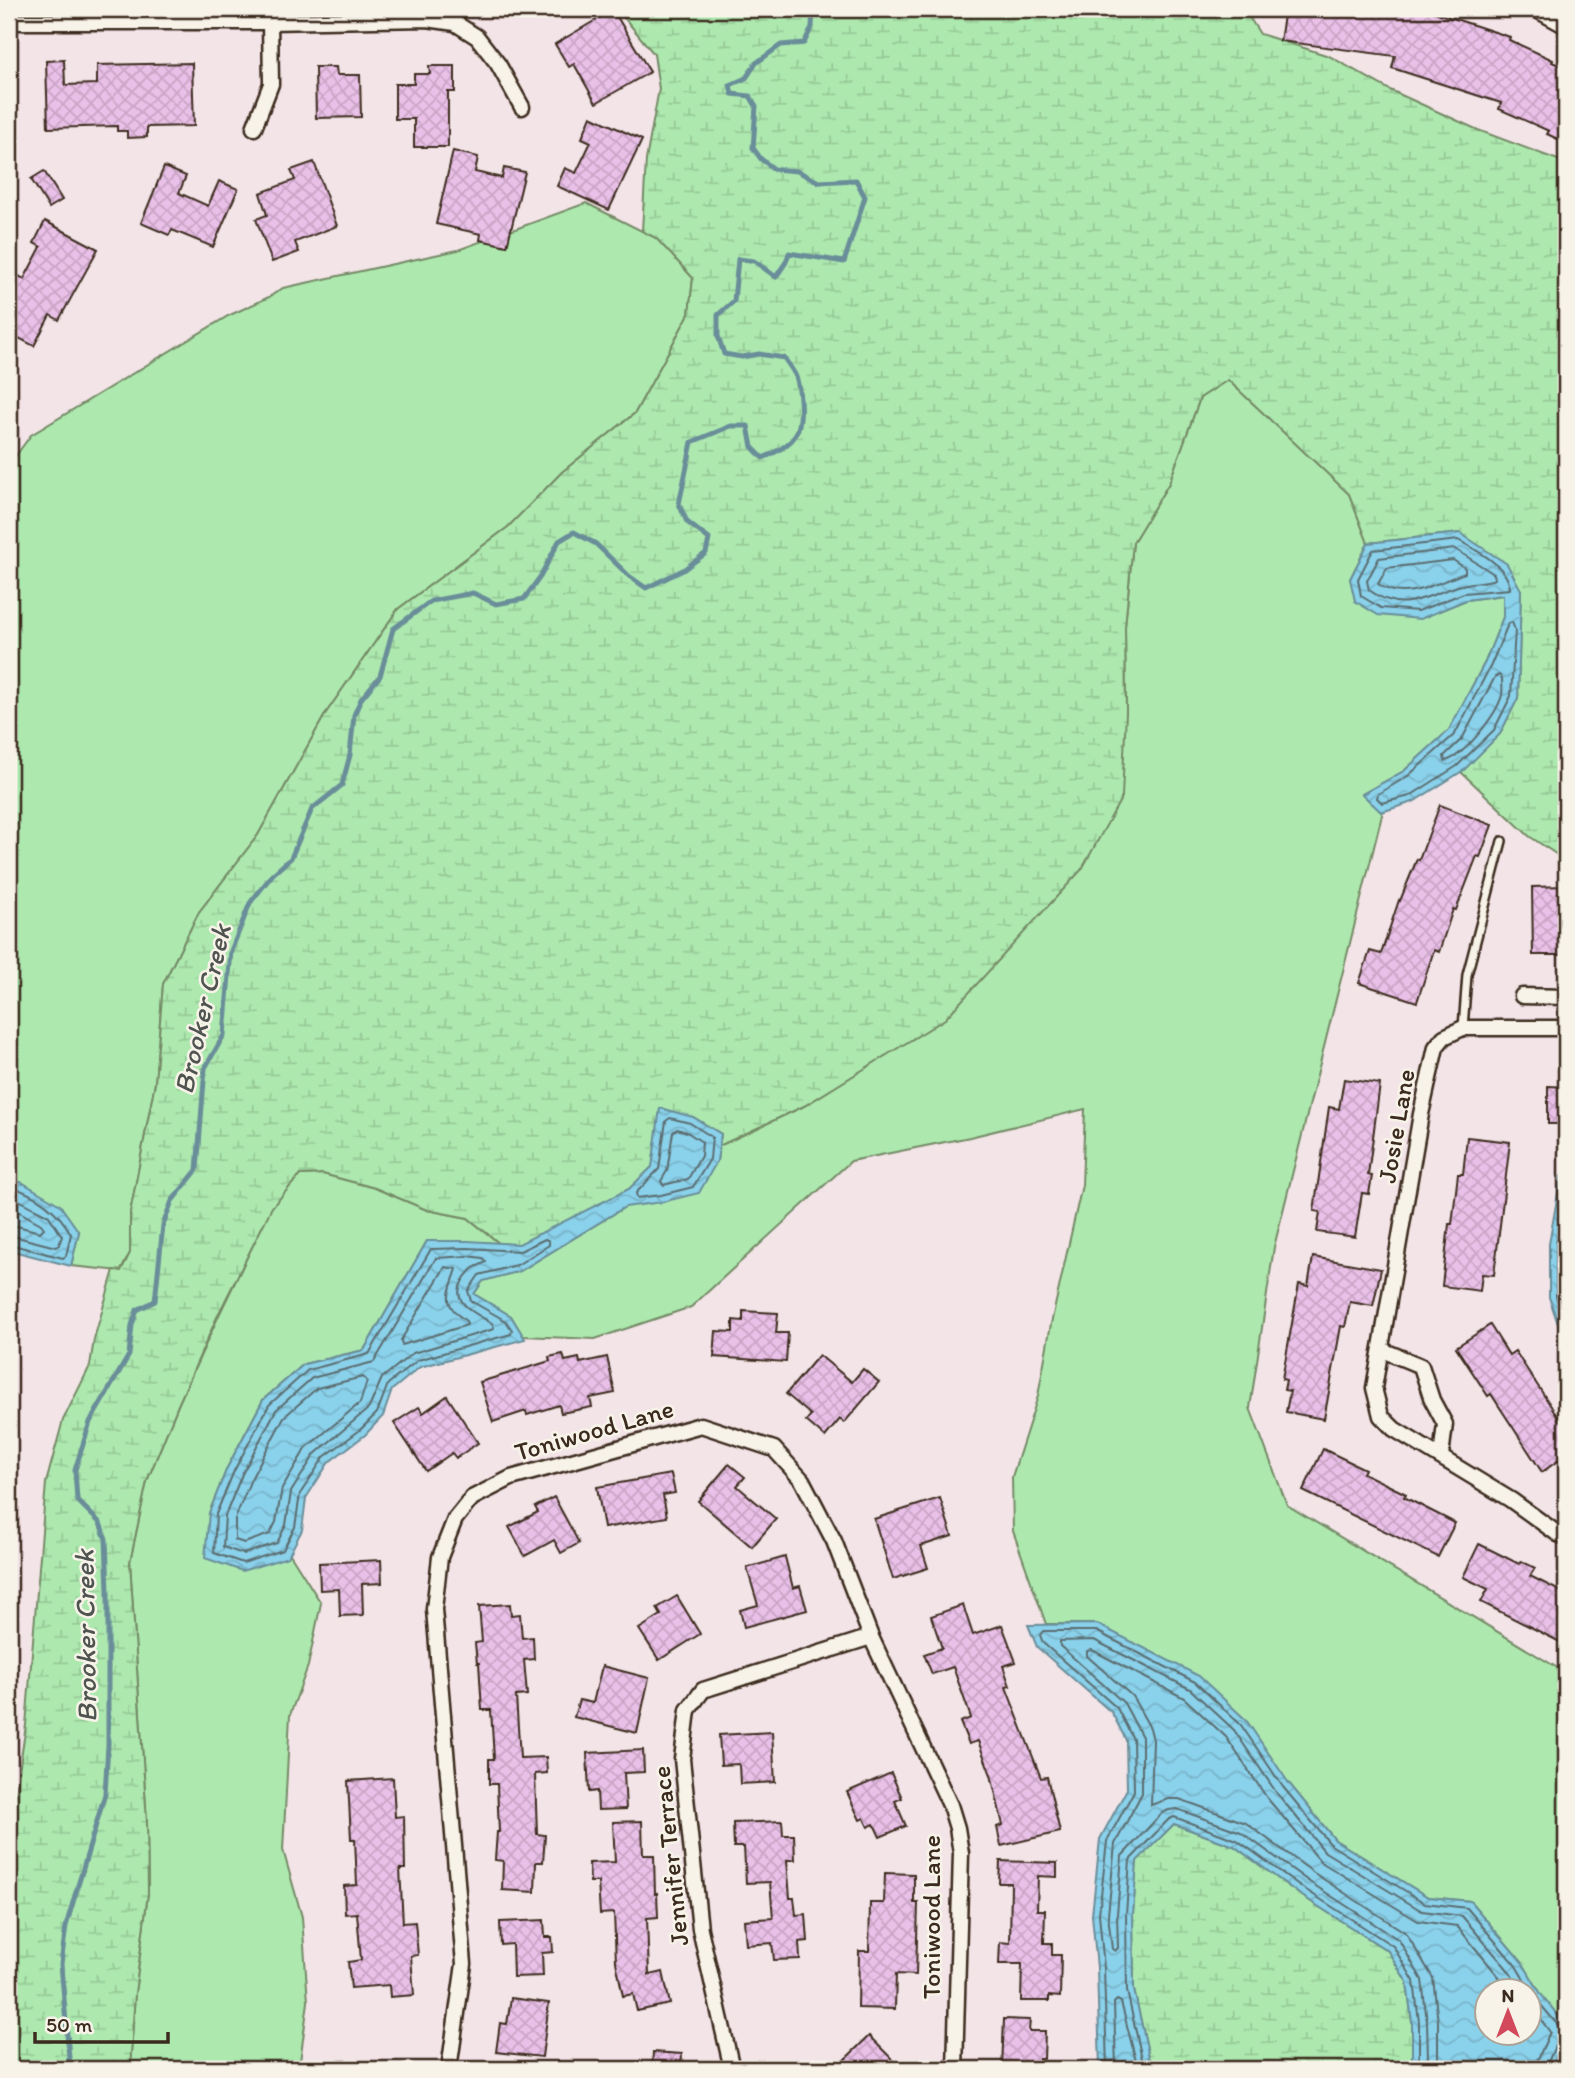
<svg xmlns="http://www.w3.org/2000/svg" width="1575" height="2078" font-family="Itim,sans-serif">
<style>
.green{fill:#ade9af;stroke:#748a66;stroke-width:2}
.wetland{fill:url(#wetland-marsh);stroke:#748a66;stroke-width:2}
.water{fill:url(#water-waves);stroke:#6a8e99;stroke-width:2;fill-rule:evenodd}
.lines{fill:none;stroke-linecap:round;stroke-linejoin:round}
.shore{stroke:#5b6d70;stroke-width:2}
.stream{stroke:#6a8e99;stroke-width:5}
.building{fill:url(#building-cross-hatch);stroke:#3b2a1e;stroke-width:2}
.lane-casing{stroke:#3b2a1e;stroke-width:12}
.street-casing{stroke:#3b2a1e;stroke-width:19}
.lane{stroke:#f7f3e8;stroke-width:7}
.street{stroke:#f7f3e8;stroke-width:14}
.labels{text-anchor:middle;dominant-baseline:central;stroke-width:5;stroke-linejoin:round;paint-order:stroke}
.street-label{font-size:26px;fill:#3b2a1e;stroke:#f7f3e8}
.water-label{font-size:28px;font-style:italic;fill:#4f5451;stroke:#f7f3e8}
</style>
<defs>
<pattern id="wetland-marsh" width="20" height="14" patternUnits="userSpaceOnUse" patternTransform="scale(1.75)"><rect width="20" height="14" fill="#ade9af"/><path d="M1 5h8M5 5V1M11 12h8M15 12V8" fill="none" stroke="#96c896"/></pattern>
<pattern id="water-waves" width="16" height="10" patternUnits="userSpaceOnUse" patternTransform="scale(1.75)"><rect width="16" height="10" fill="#8ad1eb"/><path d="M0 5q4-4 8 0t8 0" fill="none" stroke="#78b4c9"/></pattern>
<pattern id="building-cross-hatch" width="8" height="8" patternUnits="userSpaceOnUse" patternTransform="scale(1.75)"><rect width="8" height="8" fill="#e9c0e7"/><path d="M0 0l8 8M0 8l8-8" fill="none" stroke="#c9a5c6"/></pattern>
</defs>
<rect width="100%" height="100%" fill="#f3e4e8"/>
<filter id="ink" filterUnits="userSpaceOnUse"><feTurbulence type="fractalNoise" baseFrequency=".0143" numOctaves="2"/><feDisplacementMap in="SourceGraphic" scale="14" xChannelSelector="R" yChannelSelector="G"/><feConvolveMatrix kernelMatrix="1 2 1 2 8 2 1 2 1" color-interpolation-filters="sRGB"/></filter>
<g filter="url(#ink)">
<g class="green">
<polygon points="586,203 656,238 693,278 689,314 635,413 562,472 508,527 398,609 326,713 258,835 199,912 163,984 155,1083 130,1213 130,1253 121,1271 71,1266 79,1232 23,1183 9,1179 9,465 31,435 228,316 269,297 283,288 458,250"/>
<polygon points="1227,379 1349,494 1368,543 1350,579 1420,619 1466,600 1503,595 1503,617 1485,662 1449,730 1404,771 1363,794 1381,811 1383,811 1274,1247 1250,1408 1287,1505 1566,1673 1566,2026 1541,1994 1522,1962 1470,1901 1428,1897 1335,1840 1288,1782 1097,1624 1046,1624 1013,1531 1012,1477 1038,1396 1051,1324 1082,1185 1085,1109 970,1137 851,1161 691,1307 595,1339 523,1336 511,1316 474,1294 483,1281 520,1271 625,1207 717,1161 719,1146 804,1106 854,1074 1014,942 1082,869 1126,712 1125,627 1133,542 1169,483 1200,398"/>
<polygon points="323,1174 375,1188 427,1210 468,1218 499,1243 427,1241 364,1350 304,1364 263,1400 227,1468 209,1513 288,1557 290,1554 321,1603 308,1666 290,1715 283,1850 302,1917 308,2002 299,2069 130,2069 135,1993 148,1893 147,1822 130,1562 147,1481 178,1405 219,1315 272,1206 300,1175"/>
</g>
<g class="wetland">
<polygon points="617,9 1244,9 1260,34 1329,56 1390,90 1478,130 1566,163 1566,858 1562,858 1529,836 1461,772 1500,734 1518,698 1521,590 1460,533 1368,543 1349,494 1228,380 1200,398 1169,483 1133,542 1125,627 1126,712 1122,797 1082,869 945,1019 804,1106 719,1146 721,1134 693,1117 652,1167 629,1189 519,1245 499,1243 468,1218 427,1210 375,1188 323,1174 300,1175 272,1207 218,1315 178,1405 147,1481 130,1562 147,1822 148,1893 135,1993 130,2069 9,2069 9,1838 26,1725 46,1483 63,1420 90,1366 94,1339 114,1270 121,1271 130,1253 130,1213 155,1083 163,984 199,912 258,835 326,713 398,609 508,527 562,472 635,413 689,314 693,278 656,238 642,231 646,160 659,89 654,54"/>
<polygon points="1174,1824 1234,1846 1299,1894 1388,1951 1407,1982 1412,2022 1412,2058 1404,2069 1155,2069 1149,2057 1134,1990 1133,1914 1137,1860"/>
</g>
<g class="water">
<polygon points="1460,533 1507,564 1521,590 1518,698 1500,734 1464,770 1413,802 1381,812 1362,794 1404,771 1449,730 1485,662 1503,617 1503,595 1466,600 1420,619 1378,615 1355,601 1350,579 1368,543"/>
<polygon points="660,1108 693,1117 721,1134 717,1161 699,1193 662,1202 625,1207 520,1271 483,1281 474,1294 511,1316 525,1339 420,1367 392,1390 383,1416 365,1435 329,1462 306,1498 302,1530 288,1557 242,1571 205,1558 209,1513 227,1468 263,1400 304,1364 364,1350 427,1241 468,1241 519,1244 629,1189 652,1167"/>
<polygon points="1561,1176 1566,1176 1566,1348 1549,1297 1549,1244"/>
<polygon points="9,1179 23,1183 60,1205 79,1232 71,1266 9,1250"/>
<path d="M1097 1624 1199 1676 1246 1720 1288 1782 1335 1840 1428 1897 1470 1901 1522 1962 1541 1994 1566 2026V2035L1551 2069H1404L1412 2058V2022L1407 1982 1388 1951 1299 1894 1234 1846 1174 1824 1137 1861 1133 1914 1134 1990 1149 2057 1155 2069H1100L1097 1968 1092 1915 1100 1839 1127 1789 1126 1740 1112 1713 1037 1647 1028 1625ZM1530 1990V2032H1488V1990Z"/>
</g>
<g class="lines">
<g class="shore">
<path d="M1458 540C1476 550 1509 566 1510 589L1464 593 1418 611 1381 608 1361 596 1358 579 1373 550Z"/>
<path d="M1455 549 1494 574 1495 579C1484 583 1473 582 1462 585 1428 593 1405 617 1369 590L1367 581 1379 558Z"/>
<path d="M1453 560 1465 568V573C1439 581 1405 604 1378 584L1387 568Z"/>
<polygon points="1512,622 1515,630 1511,696 1494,730 1457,766 1410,796 1382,803 1377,798 1378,794 1408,776 1455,734 1491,665 1508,624"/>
<path d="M1499 675 1502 678C1502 683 1503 690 1502 695 1497 714 1464 757 1445 761L1444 756 1462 739 1495 677Z"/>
<polygon points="670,1118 690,1123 712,1137 710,1159 693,1187 661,1195 637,1198 636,1193 659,1169 666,1121"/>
<polygon points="677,1129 687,1132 702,1142 701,1156 688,1179 663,1185 661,1181 667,1171 673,1132"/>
<path d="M9 1186C35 1194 58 1210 71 1234L66 1256 63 1258 9 1244"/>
<polyline points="1566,1189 1556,1245 1556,1296 1566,1326"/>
<polyline points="9,1195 49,1216 62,1236 59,1245 56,1247 9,1235"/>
<polyline points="9,1206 41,1224 44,1228 40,1232 9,1224"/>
<polygon points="545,1239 549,1241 549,1245 517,1265 479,1275 468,1291 471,1301 506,1321 512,1330 511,1334 418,1360 388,1384 377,1413 360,1430 324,1457 300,1494 295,1527 283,1550 243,1563 214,1553 216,1514 234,1471 269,1405 308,1370 369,1354 431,1249 468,1248 520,1251"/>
<path d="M468 1256 483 1258 486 1262C482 1265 475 1266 471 1270 443 1299 470 1310 493 1324L494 1329 413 1353 382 1378 369 1408 315 1454 291 1492 286 1525 277 1543 243 1554 223 1547 225 1516 242 1474 276 1410 312 1378 374 1362 436 1258Z"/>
<path d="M445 1267 457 1269C450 1292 439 1303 466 1321L467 1325 402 1345 401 1340Z"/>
<polygon points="363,1377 367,1381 360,1403 306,1448 282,1488 276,1522 270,1534 244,1543 235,1540 235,1519 251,1479 284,1417 317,1388"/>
<polyline points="1530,2005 1550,2032 1537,2061 1536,2069"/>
<polyline points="1107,2069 1104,1968 1099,1914 1107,1841 1134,1791 1133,1739 1117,1708 1043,1643 1040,1635 1043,1631 1096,1631 1195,1682 1241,1725 1283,1787 1331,1845 1425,1903 1467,1908 1516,1966 1535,1998 1562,2030 1545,2069"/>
<polyline points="1116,2069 1114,2003 1117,2000 1121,2002 1138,2069"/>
<polyline points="1148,2069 1142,2059 1127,1991 1126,1914 1130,1860 1168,1820 1174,1817 1237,1840 1303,1888 1393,1946 1414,1981 1419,2022 1419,2058 1413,2069"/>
<polyline points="1424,2069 1428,2058 1427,2022 1422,1980 1399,1940 1308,1881 1241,1832 1177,1809 1169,1810 1162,1813 1122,1856 1117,1914 1118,1948 1115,1951 1112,1949 1108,1915 1115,1844 1142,1793 1142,1737 1124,1703 1060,1646 1060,1641 1094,1640 1190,1689 1234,1730 1276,1792 1325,1852 1422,1911 1462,1916 1509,1971 1520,1990"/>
<polyline points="1436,2069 1438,2059 1438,2022 1433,1978 1406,1933 1314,1873 1246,1823 1179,1799 1168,1799 1151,1805 1153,1740 1150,1728 1132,1696 1087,1656 1087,1651 1092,1650 1184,1698 1226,1737 1267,1798 1321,1862 1418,1921 1457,1926 1500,1978 1508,1990"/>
</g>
<path class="stream" d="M70 2069 61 1964 66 1926 105 1794 108 1745V1592L106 1539 100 1523 77 1500 75 1470 90 1422 129 1355 132 1325 137 1310 155 1301 163 1225 172 1201 197 1170 205 1068 224 1035 231 951 250 903 273 874 291 858 312 809 342 785 350 755 354 715 361 699 380 676 393 629 431 601 473 593 496 604 524 599 540 577 559 541 574 532 596 544 629 576 646 588 683 570 706 553 709 539 687 522 679 504 692 442 731 426H748L752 447 763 458C795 444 803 434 800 399 798 377 797 376 784 358L759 354 742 357 724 354 718 336V315L734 301 738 259 754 261 776 277 786 262 789 253 844 262 865 197 856 180 819 182 797 171 774 169 761 159 753 148 756 106 750 96 732 94 730 85 746 78 756 63 781 45 804 43 812 27 813 9"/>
</g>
<g class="building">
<polygon points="1285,9 1425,9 1510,37 1509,40 1553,60 1552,62 1566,68 1566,143 1547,134 1549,131 1499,109 1501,103 1392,68 1395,56 1280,41"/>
<polygon points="613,10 650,72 596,103 574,64 569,67 555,44"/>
<polygon points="64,60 65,85 97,84 97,65 192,63 194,126 147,127 147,137 127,138 127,131 117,131 117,126 48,128 46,61"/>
<polygon points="429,66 455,66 455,92 448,92 448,147 414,147 414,119 395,119 395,84 414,84 414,74 430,74"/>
<polygon points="315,67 336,67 337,75 360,75 361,117 316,118"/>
<polygon points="591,116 642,140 609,210 557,186 565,168 576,173 591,142 582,138"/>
<polygon points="453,151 478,157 475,172 502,178 504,168 525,172 507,246 480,240 481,234 436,224"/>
<polygon points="314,162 337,226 295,242 299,252 272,262 256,219 267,215 260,193 295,180 291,170"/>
<polygon points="164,167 186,176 179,193 208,206 219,181 238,189 213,247 172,230 169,235 141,223"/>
<polygon points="44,171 62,200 49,208 31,179"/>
<polygon points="45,221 98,249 59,320 50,315 34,346 9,333 9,270 24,279 41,247 34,243"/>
<polygon points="1440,805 1492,825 1480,857 1477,856 1456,910 1453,909 1439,952 1434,950 1417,1002 1359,983 1370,951 1381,954 1399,900 1400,901 1417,859 1419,860"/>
<polygon points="1566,886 1566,955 1533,955 1532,887"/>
<polygon points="1344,1079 1380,1084 1368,1175 1372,1176 1369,1194 1362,1193 1355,1237 1317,1232 1320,1212 1314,1211 1329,1107 1339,1109"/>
<polygon points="1548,1086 1566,1087 1566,1124 1548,1124"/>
<polygon points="1467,1137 1510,1142 1494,1275 1482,1274 1480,1291 1442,1286 1449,1224 1452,1224 1458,1174 1463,1174"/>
<polygon points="1313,1257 1381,1269 1373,1306 1350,1302 1345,1327 1341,1326 1324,1419 1286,1412 1290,1391 1284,1390 1286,1380 1282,1379 1299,1284 1308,1286"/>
<polygon points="743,1311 778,1313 776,1333 788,1333 786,1362 714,1357 716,1331 733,1332 733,1320 743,1321"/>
<polygon points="1490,1325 1509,1355 1515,1351 1566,1429 1566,1455 1542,1472 1491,1394 1488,1396 1456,1347"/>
<polygon points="563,1354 565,1361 579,1358 580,1363 607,1357 615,1393 590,1398 592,1407 561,1413 559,1405 527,1415 526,1411 493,1422 480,1382 550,1361 549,1357"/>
<polygon points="819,1355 852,1382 863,1369 879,1382 844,1423 840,1419 825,1437 806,1421 811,1415 786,1394"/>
<polygon points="447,1396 478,1443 456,1458 452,1453 426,1471 394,1423 419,1407 423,1413"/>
<polygon points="1323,1449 1365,1469 1363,1473 1406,1494 1404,1497 1455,1523 1438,1557 1303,1491"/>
<polygon points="729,1464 745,1477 737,1486 776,1519 752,1547 698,1501"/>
<polygon points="671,1474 675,1493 663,1495 667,1517 604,1528 597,1487"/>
<polygon points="554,1497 579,1543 561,1553 554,1540 525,1556 509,1527 538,1512 535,1507"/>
<polygon points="940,1498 952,1536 921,1546 928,1568 893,1579 874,1519"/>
<polygon points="1479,1544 1519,1564 1521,1561 1535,1568 1530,1576 1566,1594 1566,1645 1481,1602 1488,1589 1463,1577"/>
<polygon points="785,1557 793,1588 800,1586 807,1610 744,1627 740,1610 758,1605 747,1568"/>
<polygon points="381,1560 382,1583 362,1584 363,1615 340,1616 339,1589 320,1590 319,1563"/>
<polygon points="677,1596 700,1634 659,1660 639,1629 661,1615 657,1608"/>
<polygon points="510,1604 511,1615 520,1614 522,1638 533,1637 534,1659 524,1660 527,1695 516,1696 520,1758 546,1757 547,1773 535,1774 537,1834 545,1835 543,1862 536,1862 535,1892 502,1890 503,1861 495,1860 497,1832 499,1832 497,1784 489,1784 489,1759 494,1759 491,1710 482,1710 479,1663 477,1663 475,1643 482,1642 479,1606"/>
<polygon points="963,1605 973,1635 1002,1625 1016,1662 1003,1666 1010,1686 1006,1687 1041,1778 1047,1777 1060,1832 1001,1846 997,1827 1003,1825 991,1775 978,1741 969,1744 960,1722 971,1718 953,1667 932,1674 924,1654 942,1648 931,1616"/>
<polygon points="602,1666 649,1678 637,1733 574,1717 579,1700 593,1703"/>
<polygon points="772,1732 775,1782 740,1784 739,1764 721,1765 719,1735"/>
<polygon points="643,1750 644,1772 624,1773 626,1809 598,1810 597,1791 589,1792 587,1753"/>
<polygon points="891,1773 902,1798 895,1801 906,1826 880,1837 874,1824 868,1827 864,1818 860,1820 847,1792"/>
<polygon points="393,1778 395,1817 404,1816 405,1869 400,1869 403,1923 415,1922 418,1955 411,1956 414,1995 390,1997 389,1985 351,1988 348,1962 361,1960 357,1913 345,1914 344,1886 357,1885 355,1839 351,1839 348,1781"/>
<polygon points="642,1821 643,1855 654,1855 655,1894 657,1893 658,1917 647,1918 649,1975 663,1972 670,2004 637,2011 633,1994 623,1996 616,1962 614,1913 600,1914 598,1882 590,1882 589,1863 615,1862 613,1822"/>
<polygon points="782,1821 783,1835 794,1835 795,1860 787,1860 790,1898 794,1898 796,1915 806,1914 808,1941 799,1942 800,1959 774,1960 772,1943 746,1945 744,1920 773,1918 770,1882 746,1883 744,1847 734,1847 733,1823"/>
<polygon points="1000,1861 1057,1863 1057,1877 1038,1876 1037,1910 1045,1910 1044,1943 1052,1943 1052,1955 1061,1955 1060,1997 1049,1996 1049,2001 1021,2001 1022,1964 999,1964 1000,1942 1010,1943 1011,1883 999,1883"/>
<polygon points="885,1873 914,1874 914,1903 918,1903 916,1975 896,1974 895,2009 858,2008 859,1951 869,1951 870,1903 884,1903"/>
<polygon points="544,1920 545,1937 552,1937 553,1952 542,1953 543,1976 513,1977 512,1944 501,1945 500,1922"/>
<polygon points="511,1998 549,2003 542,2057 496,2052 500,2023 507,2024"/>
<polygon points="1004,2019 1030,2020 1029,2031 1045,2031 1044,2059 1039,2059 1039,2069 1002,2069"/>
<polygon points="869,2036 902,2069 835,2069"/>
<polygon points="653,2052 682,2054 681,2069 652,2069"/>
</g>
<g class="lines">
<g class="lane-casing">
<polyline id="lane" points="1463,1028 1467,975 1502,841"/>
</g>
<g class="street-casing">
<g id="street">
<polyline points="1535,9 1566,26"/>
<polyline points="9,22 270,22 427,19 455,23 477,37 498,64 522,107"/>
<polyline points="254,128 271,84 270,22"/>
<polyline points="1522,996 1566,997"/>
<polyline points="1566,1028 1463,1028 1444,1037 1436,1047 1421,1114 1374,1388 1381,1416 1394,1429 1511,1500 1558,1534 1566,1537"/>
<polyline points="1382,1350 1421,1366 1432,1400 1445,1424 1441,1456"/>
<polyline points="449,2069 464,1964 434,1609 440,1557 455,1519 472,1498 511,1478 701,1425 774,1449 802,1480 834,1541 871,1637 950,1805 957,1828 961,1853 955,2069"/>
<polyline points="732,2069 700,1929 682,1759 688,1710 703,1690 871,1637"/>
</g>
</g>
<use href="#lane" class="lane"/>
<use href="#street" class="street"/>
</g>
</g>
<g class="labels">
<g class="street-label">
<text transform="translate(1396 1126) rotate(-80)">Josie Lane</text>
<text transform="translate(594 1430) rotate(-16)">Toniwood Lane</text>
<text transform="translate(670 1856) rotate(-96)">Jennifer Terrace</text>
<text transform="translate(931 1917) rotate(-90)">Toniwood Lane</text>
</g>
<g class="water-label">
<text transform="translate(202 1009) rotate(-77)">Brooker Creek</text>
<text transform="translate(85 1636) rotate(-91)">Brooker Creek</text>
</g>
</g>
<rect width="1575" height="2078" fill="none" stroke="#f7f3e8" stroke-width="35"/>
<rect x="18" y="18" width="1540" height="2043" fill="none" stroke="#3b2a1e" stroke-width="2.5" filter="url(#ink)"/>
<g transform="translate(1508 2012)"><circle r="33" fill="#f7f3e8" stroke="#aca397" stroke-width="2"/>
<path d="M0-5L12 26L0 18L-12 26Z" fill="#d1495b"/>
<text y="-10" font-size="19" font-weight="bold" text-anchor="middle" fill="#3b2a1e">N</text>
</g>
<path d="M35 2032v10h133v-10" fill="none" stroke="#3b2a1e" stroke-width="3.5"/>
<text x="46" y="2032" font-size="21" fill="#3b2a1e" stroke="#f7f3e8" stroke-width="5" paint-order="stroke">50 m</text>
</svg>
